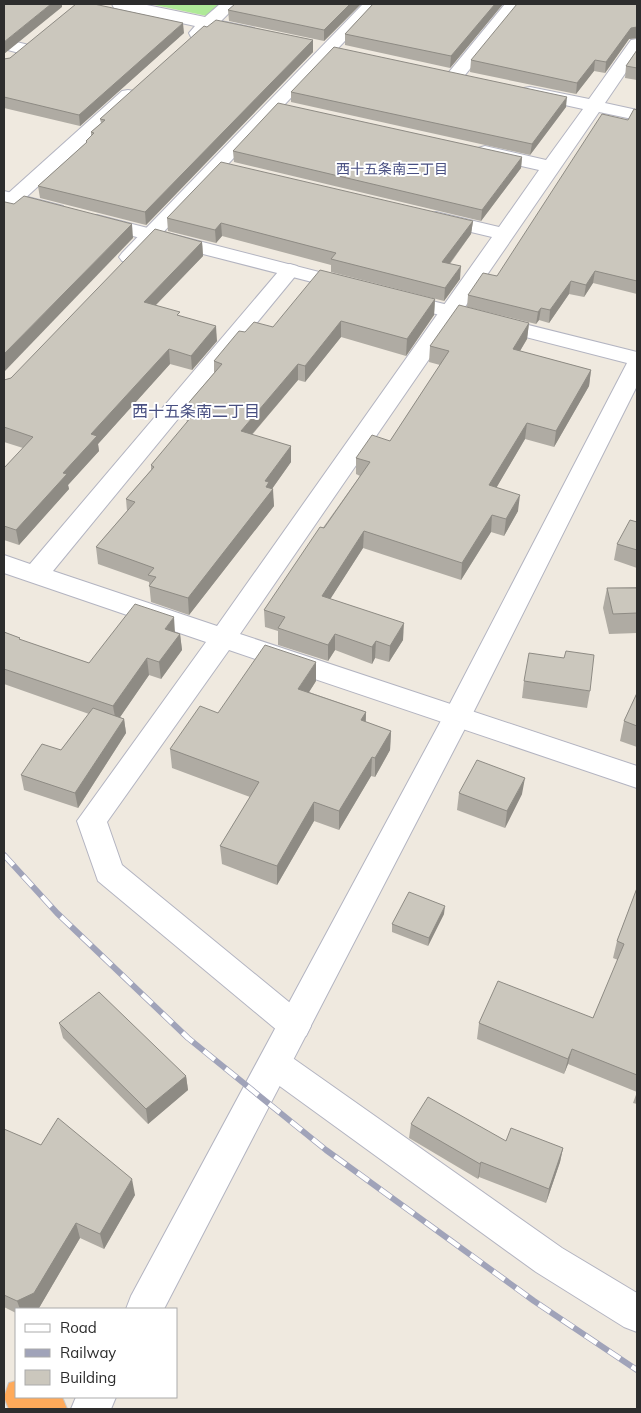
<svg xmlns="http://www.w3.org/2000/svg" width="641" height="1413" font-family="Mulish,'Noto Sans JP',sans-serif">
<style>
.green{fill:#afea98}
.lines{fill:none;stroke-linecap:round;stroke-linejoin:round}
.street-casing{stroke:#b3b4c1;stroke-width:2}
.secondary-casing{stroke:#b3b4c1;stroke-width:2}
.highway-casing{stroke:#c8c8c8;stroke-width:2}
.street{fill:#fff;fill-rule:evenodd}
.secondary{fill:#fff;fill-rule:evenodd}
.highway{fill:#ffaa5a;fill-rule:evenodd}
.rail-casing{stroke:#a0a3b9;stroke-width:6}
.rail{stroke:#fff;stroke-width:4.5;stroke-dasharray:14;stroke-linecap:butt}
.wall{fill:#afaba3}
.shaded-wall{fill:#8e8b84}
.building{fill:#cbc7bd;stroke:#8e8b84}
.labels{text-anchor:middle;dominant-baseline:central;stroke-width:4;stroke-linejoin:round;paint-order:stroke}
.far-neighbourhood-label{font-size:14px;fill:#495082;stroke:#fff}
.neighbourhood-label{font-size:16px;fill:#495082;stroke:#fff}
</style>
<rect width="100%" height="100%" fill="#efe9df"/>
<polygon class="green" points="150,4 220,4 207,16"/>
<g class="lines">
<g class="street-casing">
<g id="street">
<path d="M112 4H142L205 17 220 4H238L221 21 254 28 256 32 254 36 248 37 212 29C204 35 201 39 191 37L189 33 195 26 114 8Z"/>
<polygon points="363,4 380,4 136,261 129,263 122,261 119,257 122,253"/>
<polygon points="505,4 522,4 461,80 455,81 449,80 446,76 449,72"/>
<polygon points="4,39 29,45 32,49 29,53 23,54 4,49"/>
<polygon points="637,39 637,56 605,103 637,110 637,120 599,112 240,634 637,766 637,788 229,650 107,822 122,865 306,1016 311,1026 306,1036 295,1040 284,1036 98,881 77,821 206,642 4,573 4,555 30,564 283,266 290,264 297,266 300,270 297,274 53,571 217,626 492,237 429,222 426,218 429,214 436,212 499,227 539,170 478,156 476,152 478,148 485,146 546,160 583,109 524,96 521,92 524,88 530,87 589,99 631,40"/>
<polygon points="128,90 134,91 137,95 134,99 11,211 4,213 4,197 122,91"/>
<polygon points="275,1049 287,1054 562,1248 637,1293 637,1332 624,1327 536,1272 263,1074 258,1064 263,1054"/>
</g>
</g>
<g class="secondary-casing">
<g id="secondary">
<polygon points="4,191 63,206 66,210 63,214 56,216 4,203"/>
<polygon points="97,215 358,282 361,286 358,290 351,292 90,225 87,221 90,217"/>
<polygon points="400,293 637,352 637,386 472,715 164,1309 126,1309 131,1296 444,715 627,363 393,303 389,299 393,295"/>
<polygon points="76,1397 116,1397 111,1409 71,1409"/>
</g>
</g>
<g class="highway-casing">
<polygon id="highway" points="16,1381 16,1397 62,1397 67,1409 9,1409 4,1397 9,1383"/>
</g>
<use href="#street" class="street"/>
<use href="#secondary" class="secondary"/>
<use href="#highway" class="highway"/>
<g class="rail-casing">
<polyline id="rail" points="4,855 57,913 188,1038 326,1150 534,1301 637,1370"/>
</g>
<use href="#rail" class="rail"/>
</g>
<g class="wall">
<polygon points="361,4 324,41 229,21 228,10"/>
<polygon points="373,4 503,4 450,68 345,45 345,34"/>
<polygon points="637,4 637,38 629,39 605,73 594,71 576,94 470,72 471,60"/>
<polygon points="184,33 80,126 4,108 4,59"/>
<polygon points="313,40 313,52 146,225 40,198 38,186 86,143 86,141 91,136 91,132 101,123 100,119"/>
<polygon points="637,50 637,80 625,78 626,66"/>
<polygon points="291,92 566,107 530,155 291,102"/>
<polygon points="637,110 637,294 593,283 584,297 569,294 549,323 539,320 536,324 467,307 468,295 497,276 628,120"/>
<polygon points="233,151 522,157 521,168 481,221 234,162"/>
<polygon points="167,218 473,221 471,234 450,264 460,279 444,301 331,272 331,265 222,236 216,243 168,231"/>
<polygon points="202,242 203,256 156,305 180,316 217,341 192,370 170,364 98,444 99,451 68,485 69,489 19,545 4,540 4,468 23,448 4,442 4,380 11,378"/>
<polygon points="435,299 434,315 406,356 341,337 305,382 298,380 252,435 291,446 291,462 272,489 274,506 189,615 151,602 149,582 98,564 96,547 127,511 126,499 151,470 151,465 187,423 185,407 214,373 214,361 245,332"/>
<polygon points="529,323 527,339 520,351 591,370 589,386 554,447 525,439 496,488 518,511 504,536 491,532 461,580 363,548 330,599 403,640 389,662 375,658 372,664 335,650 328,661 278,645 278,631 265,627 264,610 360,476 356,474 356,458 390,441 440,365 429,362 430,346"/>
<polygon points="637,522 637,568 614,560 617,544"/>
<polygon points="637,587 637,633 609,634 603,608 607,588"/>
<polygon points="4,632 20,638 20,640 89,663 175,632 180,634 182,650 161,679 149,675 120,717 124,719 126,733 78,808 24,790 21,775 61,750 89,714 4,684"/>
<polygon points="316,681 309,692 366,712 366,722 391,731 390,750 375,777 371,776 339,830 314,821 277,885 222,864 220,846 250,797 172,768 170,749 218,713"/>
<polygon points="524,681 590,691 587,708 522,698"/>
<polygon points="637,693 637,747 620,741 624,721"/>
<polygon points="459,793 522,794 505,828 457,810"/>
<polygon points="637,888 637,1104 633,1103 637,1092 568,1064 564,1074 477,1039 479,1023 593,1018 618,960 613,958 617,941"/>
<polygon points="444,914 428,946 392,932 392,924"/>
<polygon points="59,1023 186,1076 188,1090 148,1124 63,1038"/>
<polygon points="411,1124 506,1141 563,1148 560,1162 546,1203 479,1177 478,1179 409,1138"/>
<polygon points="4,1129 135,1195 104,1249 80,1238 39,1308 36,1309 16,1309 16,1313 4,1307"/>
</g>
<g class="shaded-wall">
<polygon points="51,4 63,4 62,5 62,7 4,54 4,42"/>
<polygon points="350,4 361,4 324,41 324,30"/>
<polygon points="495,4 503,4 450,68 451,56"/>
<polygon points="183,23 184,33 80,126 79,115"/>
<polygon points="637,27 637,38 629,39 605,73 606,62 631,28"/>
<polygon points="313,40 313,52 146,225 145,212"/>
<polygon points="595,60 594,71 576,94 577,83"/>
<polygon points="567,97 566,107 530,155 532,144"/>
<polygon points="522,157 521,168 481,221 482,210"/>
<polygon points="473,221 471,234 441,275 442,262"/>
<polygon points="221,223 222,236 216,243 215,230"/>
<polygon points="132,224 133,238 4,372 4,354"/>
<polygon points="202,242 203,256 145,316 144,302"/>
<polygon points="461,266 460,279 444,301 445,288"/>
<polygon points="595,271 593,283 584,297 586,285"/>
<polygon points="571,281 569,294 549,323 550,310"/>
<polygon points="435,299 434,315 406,356 407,339"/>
<polygon points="541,308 539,320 536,324 538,312"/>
<polygon points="341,321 341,337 305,382 305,366"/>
<polygon points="529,323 527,339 511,366 513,349"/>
<polygon points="216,326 217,341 192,370 191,356"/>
<polygon points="169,349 170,364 98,444 99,451 68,485 69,489 19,545 16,530 63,473 91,434"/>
<polygon points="298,364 298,380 241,447 241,431"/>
<polygon points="591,370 589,386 554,447 556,431"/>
<polygon points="527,423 525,439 488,502 489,485"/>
<polygon points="291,446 291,462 269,493 273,489 274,506 189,615 188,598 265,481"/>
<polygon points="520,495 518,511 504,536 506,519"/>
<polygon points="492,515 491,532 461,580 462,563"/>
<polygon points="364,531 363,548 322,612 322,596"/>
<polygon points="174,617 175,633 165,629"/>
<polygon points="404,623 403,640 389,662 390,646"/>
<polygon points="180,634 182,650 161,679 159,662"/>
<polygon points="335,634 335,650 328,661 328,645"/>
<polygon points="376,641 375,658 372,664 372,647"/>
<polygon points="147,658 149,675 116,723 113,706"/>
<polygon points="316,662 316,681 299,708 298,689"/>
<polygon points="366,712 365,731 361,720"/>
<polygon points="124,719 126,733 78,808 75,793"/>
<polygon points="391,731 390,750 375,777 375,758"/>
<polygon points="372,757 371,776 339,830 339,811"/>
<polygon points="525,778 522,794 505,828 507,811"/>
<polygon points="314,802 314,821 277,885 277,866"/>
<polygon points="445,906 444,914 428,946 429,938"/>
<polygon points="572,1049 568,1064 564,1074 568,1059"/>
<polygon points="186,1076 188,1090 148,1124 146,1109"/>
<polygon points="563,1148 560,1162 546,1203 549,1189"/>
<polygon points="481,1162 479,1177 478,1179 480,1164"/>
<polygon points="132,1179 135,1195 104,1249 100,1234"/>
<polygon points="76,1223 80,1238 39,1308 36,1309 20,1309 17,1301"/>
</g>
<g class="building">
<polygon points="4,4 51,4 4,42"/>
<polygon points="76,4 94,4 183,23 79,115 4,97 4,59 10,58"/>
<polygon points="235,4 350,4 324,30 228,10"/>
<polygon points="373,4 495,4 451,56 345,34"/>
<polygon points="517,4 637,4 637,27 631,28 606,62 595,60 577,83 471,60"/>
<polygon points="216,20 313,40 145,212 38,186 87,142 86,141 94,133 91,132 105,120 100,119 204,26 207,27"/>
<polygon points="334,47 567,97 532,144 291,92"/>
<polygon points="637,50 637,68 626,66"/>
<polygon points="278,103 522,157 482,210 233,151"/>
<polygon points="634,109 637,110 637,281 595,271 586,285 571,281 550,310 541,308 538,312 468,295 483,273 497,276 602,114 628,120"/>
<polygon points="221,162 473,221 442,262 461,266 445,288 331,259 336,253 221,223 215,230 167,218"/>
<polygon points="24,196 132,224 4,354 4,203 5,202 14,204"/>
<polygon points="155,229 202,242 144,302 180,312 177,315 216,326 191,356 169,349 91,434 97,436 63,473 67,474 16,530 4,526 4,468 33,437 4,427 4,380 11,378"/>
<polygon points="320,270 435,299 407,339 341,321 305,366 298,364 241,431 291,446 265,481 269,482 266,487 273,489 188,598 149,586 156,577 148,575 154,568 96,547 135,502 126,499 154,467 151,465 197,410 185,407 222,364 214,361 239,331 245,332 254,322 273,327"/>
<polygon points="459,305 529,323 513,349 591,370 556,431 527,423 489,485 520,495 506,519 492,515 462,563 364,531 322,596 404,623 390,646 376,641 372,647 335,634 328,645 278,628 285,617 264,610 320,527 324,528 370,462 356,458 372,435 390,441 449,351 430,346"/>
<polygon points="630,520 637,522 637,550 617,544"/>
<polygon points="607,588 637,588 637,613 613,614"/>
<polygon points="135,604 174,617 165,629 180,634 159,662 147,658 113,706 4,669 4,632 20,638 19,639 89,663"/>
<polygon points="265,645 316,662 298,689 366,712 361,720 391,731 375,758 372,757 339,811 314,802 277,866 220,846 259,782 170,749 200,706 218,713"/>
<polygon points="566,651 594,655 590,691 524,681 529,653 564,658"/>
<polygon points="637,693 637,726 624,721"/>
<polygon points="93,708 124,719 75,793 21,775 42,744 61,750"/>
<polygon points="477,760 525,778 507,811 459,793"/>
<polygon points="637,888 637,1075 572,1049 568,1059 479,1023 498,981 593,1018 624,944 617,941"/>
<polygon points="409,892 445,906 429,938 392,924"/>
<polygon points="99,992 186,1076 146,1109 59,1023"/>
<polygon points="428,1097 506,1141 511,1128 563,1148 549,1189 481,1162 480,1164 411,1124"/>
<polygon points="58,1118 132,1179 100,1234 76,1223 34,1293 17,1301 4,1295 4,1129 41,1145"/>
</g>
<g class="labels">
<g class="far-neighbourhood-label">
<text x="392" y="169">西十五条南三丁目</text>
</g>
<g class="neighbourhood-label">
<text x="196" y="411">西十五条南二丁目</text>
</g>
</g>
<rect width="641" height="1413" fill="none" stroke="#2d2d2d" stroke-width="10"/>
<rect x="15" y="1308" width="162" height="90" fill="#ffffff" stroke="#ababab"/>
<rect x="25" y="1324" width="25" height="8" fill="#ffffff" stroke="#ababab"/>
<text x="60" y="1333" font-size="15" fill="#2d2d2d">Road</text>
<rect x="25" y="1349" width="25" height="8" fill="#a0a3b9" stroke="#ababab"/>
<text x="60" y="1358" font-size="15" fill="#2d2d2d">Railway</text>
<rect x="25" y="1370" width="25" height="15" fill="#cbc7bd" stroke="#ababab"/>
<text x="60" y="1383" font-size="15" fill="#2d2d2d">Building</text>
</svg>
